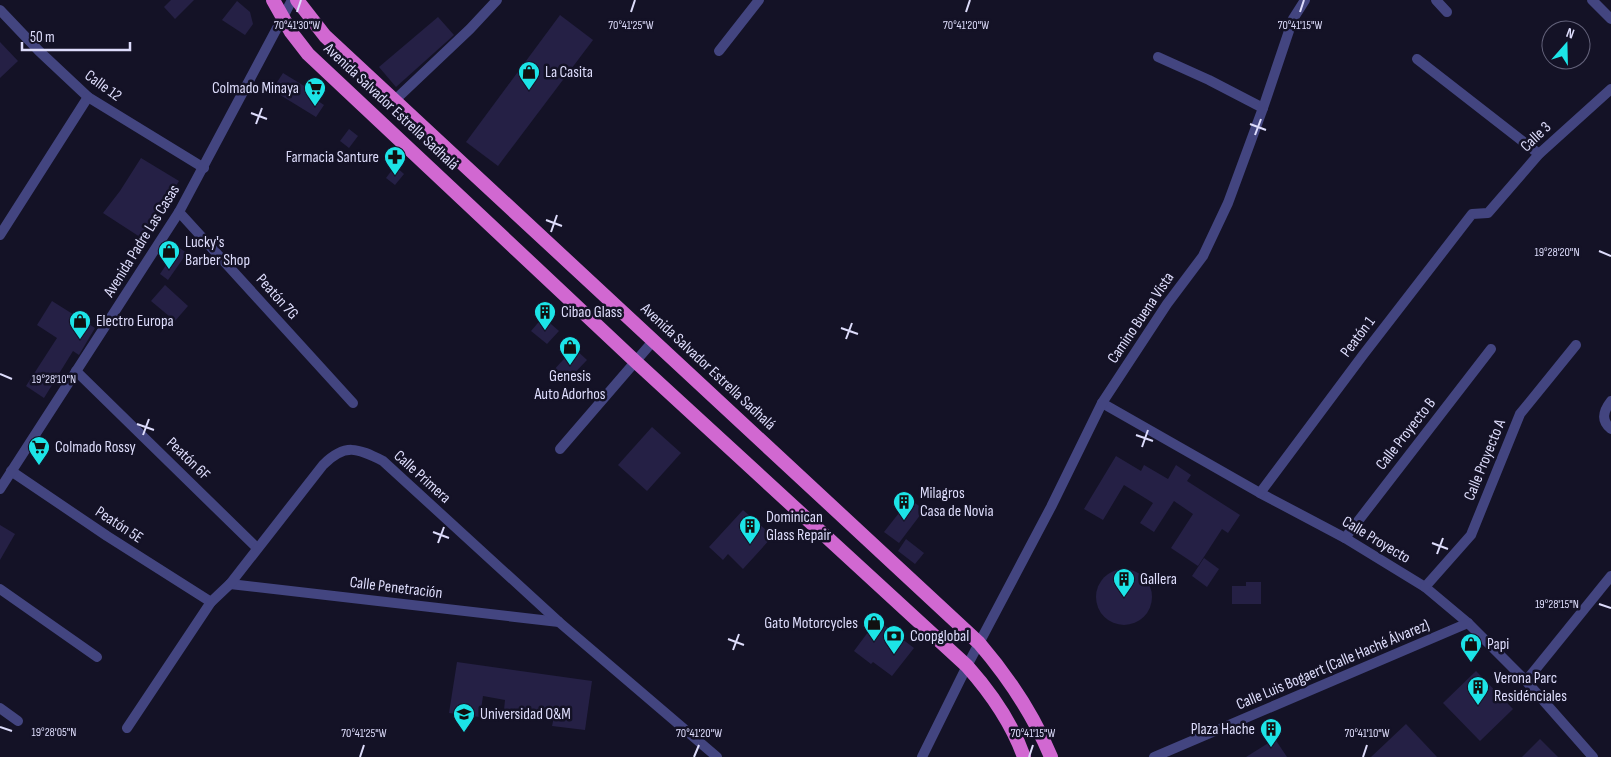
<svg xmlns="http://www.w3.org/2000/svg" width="1611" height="757" font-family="'Sofia Sans Condensed',sans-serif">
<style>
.building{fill:#252045}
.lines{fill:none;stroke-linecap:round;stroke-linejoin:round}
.minor{stroke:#434580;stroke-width:10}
.tertiary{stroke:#434580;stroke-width:10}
.trunk{stroke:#d168d1;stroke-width:14}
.ticks{fill:none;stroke:#dddcfb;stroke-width:2}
.labels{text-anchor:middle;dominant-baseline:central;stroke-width:5;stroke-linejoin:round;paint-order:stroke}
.poi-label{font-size:16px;fill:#dddcfb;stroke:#141226;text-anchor:start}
.street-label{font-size:16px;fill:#dddcfb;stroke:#141226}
.ticks-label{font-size:12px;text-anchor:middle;fill:#dddcfb;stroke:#141226;stroke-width:5;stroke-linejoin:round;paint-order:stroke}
</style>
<rect width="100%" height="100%" fill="#141226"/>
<g class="building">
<polygon points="171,0 194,0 175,19 164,7"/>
<polygon points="237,1 250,12 253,24 245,35 222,20"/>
<polygon points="560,15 593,40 498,166 466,142"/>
<polygon points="438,17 454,35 396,87 379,67"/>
<polygon points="0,42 18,61 0,78"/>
<polygon points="283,73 309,89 306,93 324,105 316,117 272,90"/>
<polygon points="349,129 358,136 349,148 340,141"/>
<polygon points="141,158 179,181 162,208 140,237 103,213 120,191"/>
<polygon points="395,166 404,174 395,185 386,178"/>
<polygon points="178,247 187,253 168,280 160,274"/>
<polygon points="165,285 188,306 175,321 151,301"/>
<polygon points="52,301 95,328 79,355 73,351 44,398 26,386 57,338 37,325"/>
<polygon points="543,317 559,331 547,344 531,331"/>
<polygon points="574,348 587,360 565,383 552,372"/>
<polygon points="652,427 681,453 647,491 618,465"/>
<polygon points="1116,456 1141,471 1144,465 1168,479 1176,465 1191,475 1187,481 1240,515 1228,533 1222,529 1198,566 1171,548 1193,514 1174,501 1154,532 1140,523 1153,503 1124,485 1103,520 1084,509"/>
<polygon points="910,499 924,510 899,543 884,532"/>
<polygon points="743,510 773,536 743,569 728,554 723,560 709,547"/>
<polygon points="0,525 15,534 0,560"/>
<polygon points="906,539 924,553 915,564 898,551"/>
<polygon points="1204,558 1219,569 1207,587 1192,576"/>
<circle cx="1124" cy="597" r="28"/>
<polygon points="1246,582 1261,582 1261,604 1232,604 1232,586 1246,586"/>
<polygon points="877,620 914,648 892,676 873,662 871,664 854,651"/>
<polygon points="457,662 592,681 585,730 552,726 554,717 504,710 505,700 483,696 480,717 449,713"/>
<polygon points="1476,671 1513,709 1480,741 1443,703"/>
<polygon points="1406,724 1437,757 1371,757"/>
<polygon points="1275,739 1287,757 1246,757"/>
<polygon points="1540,739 1558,757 1522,757"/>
</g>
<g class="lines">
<g class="minor">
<polyline points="1436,0 1447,12"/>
<polyline points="1592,0 1611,19"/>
<polyline points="0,10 39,51 88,97 204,168"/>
<polyline points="719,51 759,0"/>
<polyline points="1158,57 1209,80 1263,108"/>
<polyline points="1417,59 1539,154"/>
<polyline points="395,100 470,29 497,0"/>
<polyline points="179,212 353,403"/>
<polyline points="0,235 88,97"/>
<polyline points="76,371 257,548"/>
<path d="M1611 401C1604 410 1600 420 1611 429"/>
<polyline points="1102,403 1260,493 1345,538 1425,587 1468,623 1526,681 1593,757"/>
<polyline points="560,449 654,340"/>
<polyline points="11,471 107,536 211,602"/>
<polyline points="0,489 179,212 292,0"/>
<polyline points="1260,493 1363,355 1472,214 1488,213 1539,154 1611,89"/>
<polyline points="1345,538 1491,349"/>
<polyline points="230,584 559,622"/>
<polyline points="1425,587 1471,535 1520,414 1576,345"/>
<polyline points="0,589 97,657"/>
<polyline points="1526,681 1611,576"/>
<polyline points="0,708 18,721"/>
<path d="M127 728 211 602 230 584 323 465C345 443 357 448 383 461L559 622 717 757"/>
<polyline points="922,757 967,666"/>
<polyline points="1154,757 1468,623"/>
</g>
<polyline class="tertiary" points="967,666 1051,507 1102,403 1167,304 1203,256 1228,203 1263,108 1293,19 1305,0"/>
<g class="trunk">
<path d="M273 0 291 32 308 54 636 362 967 666C991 693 1012 723 1024 757"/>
<path d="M297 0 325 36 979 643C1009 678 1033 714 1051 757"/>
</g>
</g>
<path class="ticks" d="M297 12 301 0M631 12 635 0M966 12 970 0M1300 12 1304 0M251 113 267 119M256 124 262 108M1250 124 1266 130M1255 135 1261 119M546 220 562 226M551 232 557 215M1599 251 1611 256M841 328 858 334M846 339 852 323M0 374 12 379M137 424 154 430M143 435 149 419M1136 435 1153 441M1142 447 1148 430M433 532 449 538M438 543 444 527M1432 543 1448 549M1437 554 1443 538M1599 604 1611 608M728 639 744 645M733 650 739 634M0 727 12 731M360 757 364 745M694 757 699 745M1029 757 1033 745M1363 757 1367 745"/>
<defs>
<g id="shop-pin" transform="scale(1.125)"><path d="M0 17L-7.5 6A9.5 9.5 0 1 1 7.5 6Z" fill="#1ce4e7" stroke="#141226"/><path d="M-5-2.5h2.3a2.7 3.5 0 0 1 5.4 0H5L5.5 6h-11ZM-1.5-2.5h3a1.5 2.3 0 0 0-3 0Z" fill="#111"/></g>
<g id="supermarket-pin" transform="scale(1.125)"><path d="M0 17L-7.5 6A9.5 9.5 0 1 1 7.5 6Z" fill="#1ce4e7" stroke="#141226"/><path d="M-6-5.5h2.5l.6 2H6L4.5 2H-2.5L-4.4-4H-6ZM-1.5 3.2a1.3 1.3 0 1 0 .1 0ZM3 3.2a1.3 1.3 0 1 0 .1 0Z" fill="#111"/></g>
<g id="pharmacy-pin" transform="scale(1.125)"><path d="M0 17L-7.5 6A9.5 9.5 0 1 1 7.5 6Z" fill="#1ce4e7" stroke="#141226"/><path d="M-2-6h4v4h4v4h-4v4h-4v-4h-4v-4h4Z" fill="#111"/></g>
<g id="building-pin" transform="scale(1.125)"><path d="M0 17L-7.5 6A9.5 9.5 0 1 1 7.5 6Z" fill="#1ce4e7" stroke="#141226"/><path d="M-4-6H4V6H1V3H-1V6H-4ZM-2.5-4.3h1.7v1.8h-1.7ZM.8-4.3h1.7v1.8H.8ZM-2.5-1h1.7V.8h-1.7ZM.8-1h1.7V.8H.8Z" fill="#111"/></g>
<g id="bank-pin" transform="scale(1.125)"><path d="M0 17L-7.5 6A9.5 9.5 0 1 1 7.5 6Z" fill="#1ce4e7" stroke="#141226"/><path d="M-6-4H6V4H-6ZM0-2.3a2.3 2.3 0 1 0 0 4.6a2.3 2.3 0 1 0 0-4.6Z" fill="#111"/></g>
<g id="university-pin" transform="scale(1.125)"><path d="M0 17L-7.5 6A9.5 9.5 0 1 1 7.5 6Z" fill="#1ce4e7" stroke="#141226"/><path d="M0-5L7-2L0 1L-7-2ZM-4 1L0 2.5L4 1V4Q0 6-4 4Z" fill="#111"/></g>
</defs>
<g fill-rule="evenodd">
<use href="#shop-pin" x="529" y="72"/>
<use href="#supermarket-pin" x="315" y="88"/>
<use href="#pharmacy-pin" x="395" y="157"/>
<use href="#shop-pin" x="169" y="251"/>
<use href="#building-pin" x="545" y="312"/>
<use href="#shop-pin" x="80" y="321"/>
<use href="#shop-pin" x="570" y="347"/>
<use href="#supermarket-pin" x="39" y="447"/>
<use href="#building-pin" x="904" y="502"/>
<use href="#building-pin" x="750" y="526"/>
<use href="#building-pin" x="1124" y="579"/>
<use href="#shop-pin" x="874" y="623"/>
<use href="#bank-pin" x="894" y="636"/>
<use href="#shop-pin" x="1471" y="644"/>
<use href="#building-pin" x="1478" y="687"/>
<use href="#university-pin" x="464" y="714"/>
<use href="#building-pin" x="1271" y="729"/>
</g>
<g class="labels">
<g class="poi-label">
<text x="545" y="72">La Casita</text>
<text x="299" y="88" text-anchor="end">Colmado Minaya</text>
<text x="379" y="157" text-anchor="end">Farmacia Santure</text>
<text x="185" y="242">Lucky's<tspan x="185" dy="18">Barber Shop</tspan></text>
<text x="561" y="312">Cibao Glass</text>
<text x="96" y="321">Electro Europa</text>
<text x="570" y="376" text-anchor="middle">Genesis<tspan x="570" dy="18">Auto Adorhos</tspan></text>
<text x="55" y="447">Colmado Rossy</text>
<text x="920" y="493">Milagros<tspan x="920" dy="18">Casa de Novia</tspan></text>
<text x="766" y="517">Dominican<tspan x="766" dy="18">Glass Repair</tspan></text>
<text x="1140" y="579">Gallera</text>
<text x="858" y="623" text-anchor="end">Gato Motorcycles</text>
<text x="910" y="636">Coopglobal</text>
<text x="1487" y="644">Papi</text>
<text x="1494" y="678">Verona Parc<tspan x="1494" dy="18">Residénciales</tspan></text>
<text x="480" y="714">Universidad O&amp;M</text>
<text x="1255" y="729" text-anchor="end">Plaza Hache</text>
</g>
<g class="street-label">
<text transform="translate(103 86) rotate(36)">Calle 12</text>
<text transform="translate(391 107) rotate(43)">Avenida Salvador Estrella Sadhalá</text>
<text transform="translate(1536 137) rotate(-44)">Calle 3</text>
<text transform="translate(142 241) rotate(-58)">Avenida Padre Las Casas</text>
<text transform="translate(277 297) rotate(48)">Peatón 7G</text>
<text transform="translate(1141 318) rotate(-56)">Camino Buena Vista</text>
<text transform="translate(1358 337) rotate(-53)">Peatón 1</text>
<text transform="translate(708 367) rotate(43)">Avenida Salvador Estrella Sadhalá</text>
<text transform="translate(1406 434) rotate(-52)">Calle Proyecto B</text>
<text transform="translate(188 459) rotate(44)">Peatón 6F</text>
<text transform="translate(1485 460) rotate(-68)">Calle Proyecto A</text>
<text transform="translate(422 477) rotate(42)">Calle Primera</text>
<text transform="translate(119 525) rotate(33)">Peatón 5E</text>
<text transform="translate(1376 540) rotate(31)">Calle Proyecto</text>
<text transform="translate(396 588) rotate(7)">Calle Penetración</text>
<text transform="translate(1333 665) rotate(-23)">Calle Luis Bogaert (Calle Haché Álvarez)</text>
</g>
</g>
<g class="ticks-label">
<text x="297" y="29">70°41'30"W</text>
<text x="631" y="29">70°41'25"W</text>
<text x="966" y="29">70°41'20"W</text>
<text x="1300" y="29">70°41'15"W</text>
<text x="1557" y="256">19°28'20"N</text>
<text x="54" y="383">19°28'10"N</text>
<text x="1557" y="608">19°28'15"N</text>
<text x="54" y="736">19°28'05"N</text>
<text x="364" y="737">70°41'25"W</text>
<text x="699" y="737">70°41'20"W</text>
<text x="1033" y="737">70°41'15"W</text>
<text x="1367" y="737">70°41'10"W</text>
</g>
<g transform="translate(1566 45) rotate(20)"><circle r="24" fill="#141226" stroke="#64637b"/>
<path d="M0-4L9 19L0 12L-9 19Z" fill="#1ce4e7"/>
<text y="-8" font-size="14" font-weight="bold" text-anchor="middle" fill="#dddcfb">N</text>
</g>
<path d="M22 42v8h108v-8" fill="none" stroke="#dddcfb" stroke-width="2.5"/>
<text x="30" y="42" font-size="15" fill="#dddcfb" stroke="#141226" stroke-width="4" paint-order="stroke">50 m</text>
</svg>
